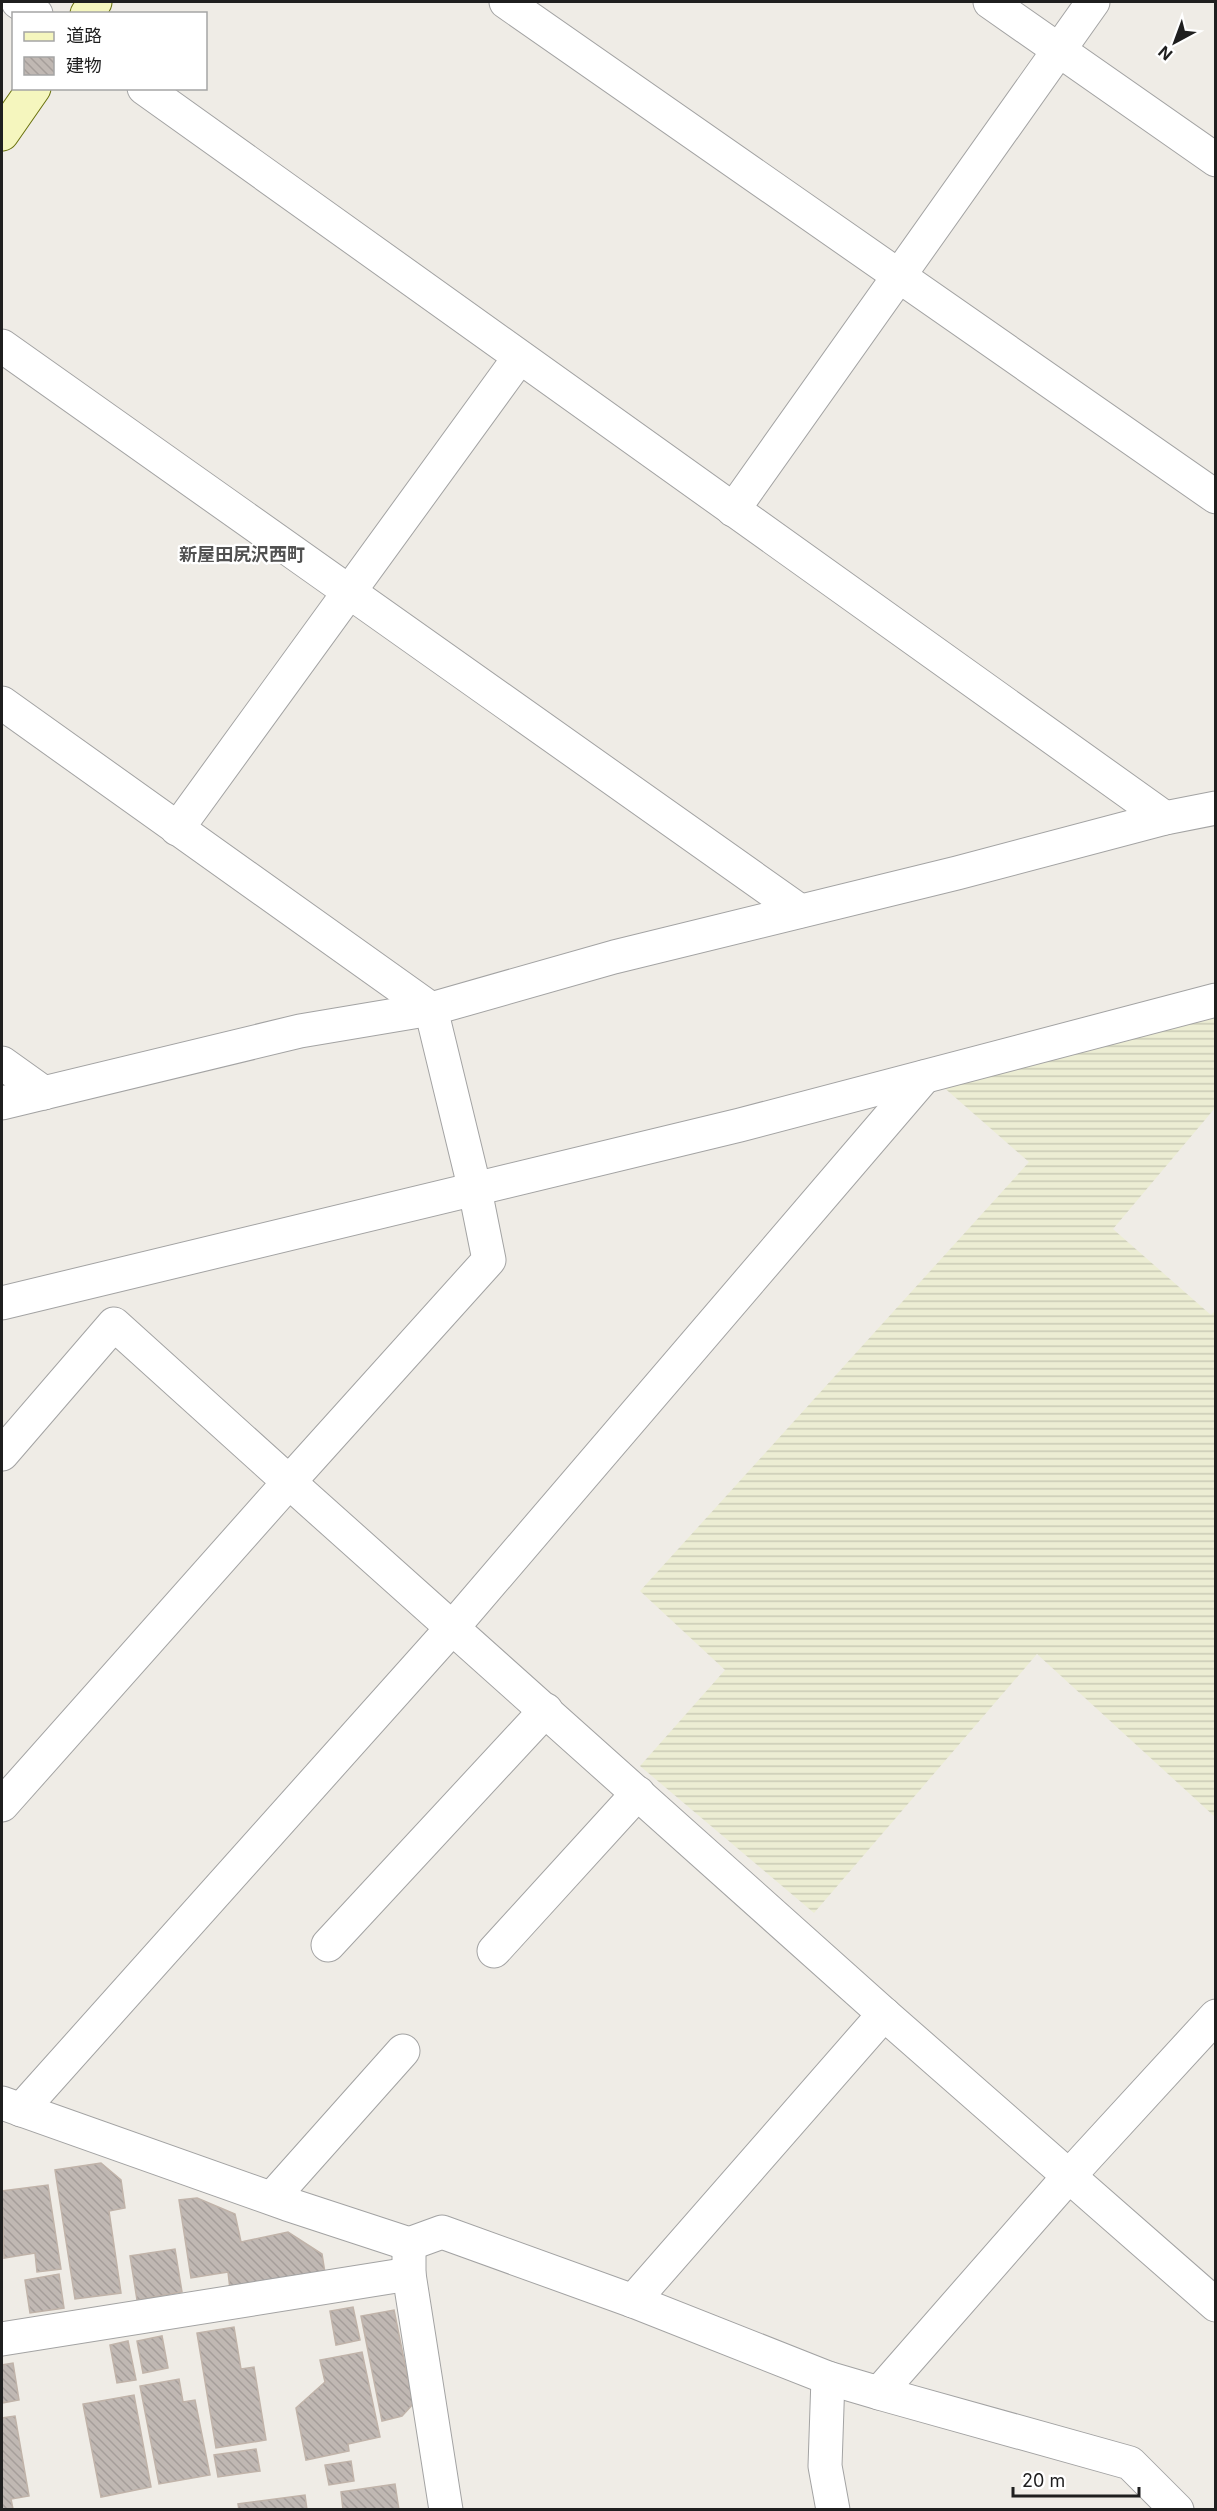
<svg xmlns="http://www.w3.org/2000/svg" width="1217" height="2511" font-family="Inter,'Noto Sans JP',sans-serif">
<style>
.farmland{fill:url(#farmland-rules)}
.building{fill:url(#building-back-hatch);stroke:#c0b3a9;stroke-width:1.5}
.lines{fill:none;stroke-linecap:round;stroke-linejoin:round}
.street-casing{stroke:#a3a3a3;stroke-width:35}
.secondary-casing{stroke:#69710c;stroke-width:35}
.street{stroke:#fff;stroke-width:33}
.secondary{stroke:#f5f6be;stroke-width:33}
.labels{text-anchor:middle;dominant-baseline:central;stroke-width:4.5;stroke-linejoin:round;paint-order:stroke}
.quarter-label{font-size:18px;font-weight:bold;fill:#525252;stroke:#fff}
</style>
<defs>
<pattern id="farmland-rules" width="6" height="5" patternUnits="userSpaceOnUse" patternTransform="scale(1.5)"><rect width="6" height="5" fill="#ecedd3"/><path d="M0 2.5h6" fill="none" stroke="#cacbb5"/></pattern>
<pattern id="building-back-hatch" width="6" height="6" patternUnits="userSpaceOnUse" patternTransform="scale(1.5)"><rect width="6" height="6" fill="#c0b8b3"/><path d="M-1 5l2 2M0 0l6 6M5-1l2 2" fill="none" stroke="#a59e9a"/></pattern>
</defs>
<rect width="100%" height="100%" fill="#efece6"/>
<polygon class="farmland" points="1215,1018 1215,1108 1113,1229 1211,1315 1215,1311 1215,1817 1037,1654 814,1913 640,1766 725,1670 640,1591 1029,1162 941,1085"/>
<g class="building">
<polygon points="101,2163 121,2180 125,2208 109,2211 121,2293 75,2299 55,2170"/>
<polygon points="48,2185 61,2269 37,2272 35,2253 4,2258 2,2191"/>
<polygon points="197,2198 235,2214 241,2242 288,2232 322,2254 325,2273 230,2289 228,2272 191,2278 179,2200"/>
<polygon points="175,2249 182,2292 137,2300 130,2256"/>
<polygon points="59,2274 64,2308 30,2313 25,2280"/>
<polygon points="353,2307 360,2340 336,2345 330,2311"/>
<polygon points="394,2310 413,2404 402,2416 382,2421 361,2316"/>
<polygon points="234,2327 241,2369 254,2367 266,2440 216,2448 197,2333"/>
<polygon points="162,2336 168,2368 143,2373 137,2341"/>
<polygon points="128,2341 136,2380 117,2383 110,2345"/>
<polygon points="362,2352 380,2437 348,2444 349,2451 306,2460 296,2408 325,2382 320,2360"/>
<polygon points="13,2363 19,2400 2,2403 2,2365"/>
<polygon points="179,2379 183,2402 195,2400 210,2475 159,2484 140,2386"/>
<polygon points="134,2395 151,2487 101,2497 83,2404"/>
<polygon points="15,2416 29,2496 11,2499 13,2509 2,2510 2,2418"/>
<polygon points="256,2449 260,2471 218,2477 214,2455"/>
<polygon points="351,2461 354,2481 329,2485 325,2465"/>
<polygon points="395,2484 399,2510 343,2510 341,2492"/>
<polygon points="305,2495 307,2510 239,2510 238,2504"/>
</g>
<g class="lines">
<g class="street-casing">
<g id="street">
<polyline points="18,2 36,14"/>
<polyline points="506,2 1216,497"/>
<polyline points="990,2 1216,160"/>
<polyline points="144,88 1165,818"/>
<polyline points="2,346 800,911"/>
<polyline points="733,510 1093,2"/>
<polyline points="2,703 431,1009 475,1190 489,1260 289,1482 884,2014 1216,2305"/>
<polyline points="177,829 519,358"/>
<polyline points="2,1063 44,1093"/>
<polyline points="2,1103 300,1031 431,1009 614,957 957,873 1165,818 1216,808"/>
<polyline points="2,1303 740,1125 1216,1000"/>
<polyline points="2,1454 114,1324 289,1482 2,1805"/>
<polyline points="328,1945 546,1710"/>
<polyline points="494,1951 638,1793"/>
<polyline points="2,2103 287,2204 409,2244 442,2232 633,2301 828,2378 879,2393 1069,2176 1216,2016"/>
<polyline points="21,2110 453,1627 924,1077"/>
<polyline points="272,2198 403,2051"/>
<polyline points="409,2253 409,2274 446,2510"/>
<polyline points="633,2301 884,2014"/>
<polyline points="2,2339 409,2274"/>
<polyline points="828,2378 825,2466 833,2510"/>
<polyline points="879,2393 1130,2463 1177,2510"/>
</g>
</g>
<g class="secondary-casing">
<g id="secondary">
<polyline points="87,14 95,2"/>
<polyline points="2,134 34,88"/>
</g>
</g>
<use href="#street" class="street"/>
<use href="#secondary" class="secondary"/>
</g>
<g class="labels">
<g class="quarter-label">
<text x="242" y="554">新屋田尻沢西町</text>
</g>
</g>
<rect width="1217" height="2511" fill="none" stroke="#1f1f1f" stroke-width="6"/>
<rect x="12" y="12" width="195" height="78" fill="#ffffff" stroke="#a5a5a5" stroke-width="1.5"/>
<rect x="24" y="32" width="30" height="9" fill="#f5f6be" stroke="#a5a5a5" stroke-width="1.5"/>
<text x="66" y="42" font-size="18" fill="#1f1f1f">道路</text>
<rect x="24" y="57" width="30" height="18" fill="url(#building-back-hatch)" stroke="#a5a5a5" stroke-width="1.5"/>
<text x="66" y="72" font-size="18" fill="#1f1f1f">建物</text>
<g transform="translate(1175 42) rotate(221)" stroke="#ffffff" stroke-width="4.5" paint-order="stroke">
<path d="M0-4.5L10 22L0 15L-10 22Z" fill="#1f1f1f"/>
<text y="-9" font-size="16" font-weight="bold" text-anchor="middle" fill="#1f1f1f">N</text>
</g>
<path d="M1013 2487v9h126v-9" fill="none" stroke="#1f1f1f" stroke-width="3"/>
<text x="1022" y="2487" font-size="18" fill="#1f1f1f" stroke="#ffffff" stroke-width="4.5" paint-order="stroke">20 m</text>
</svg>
